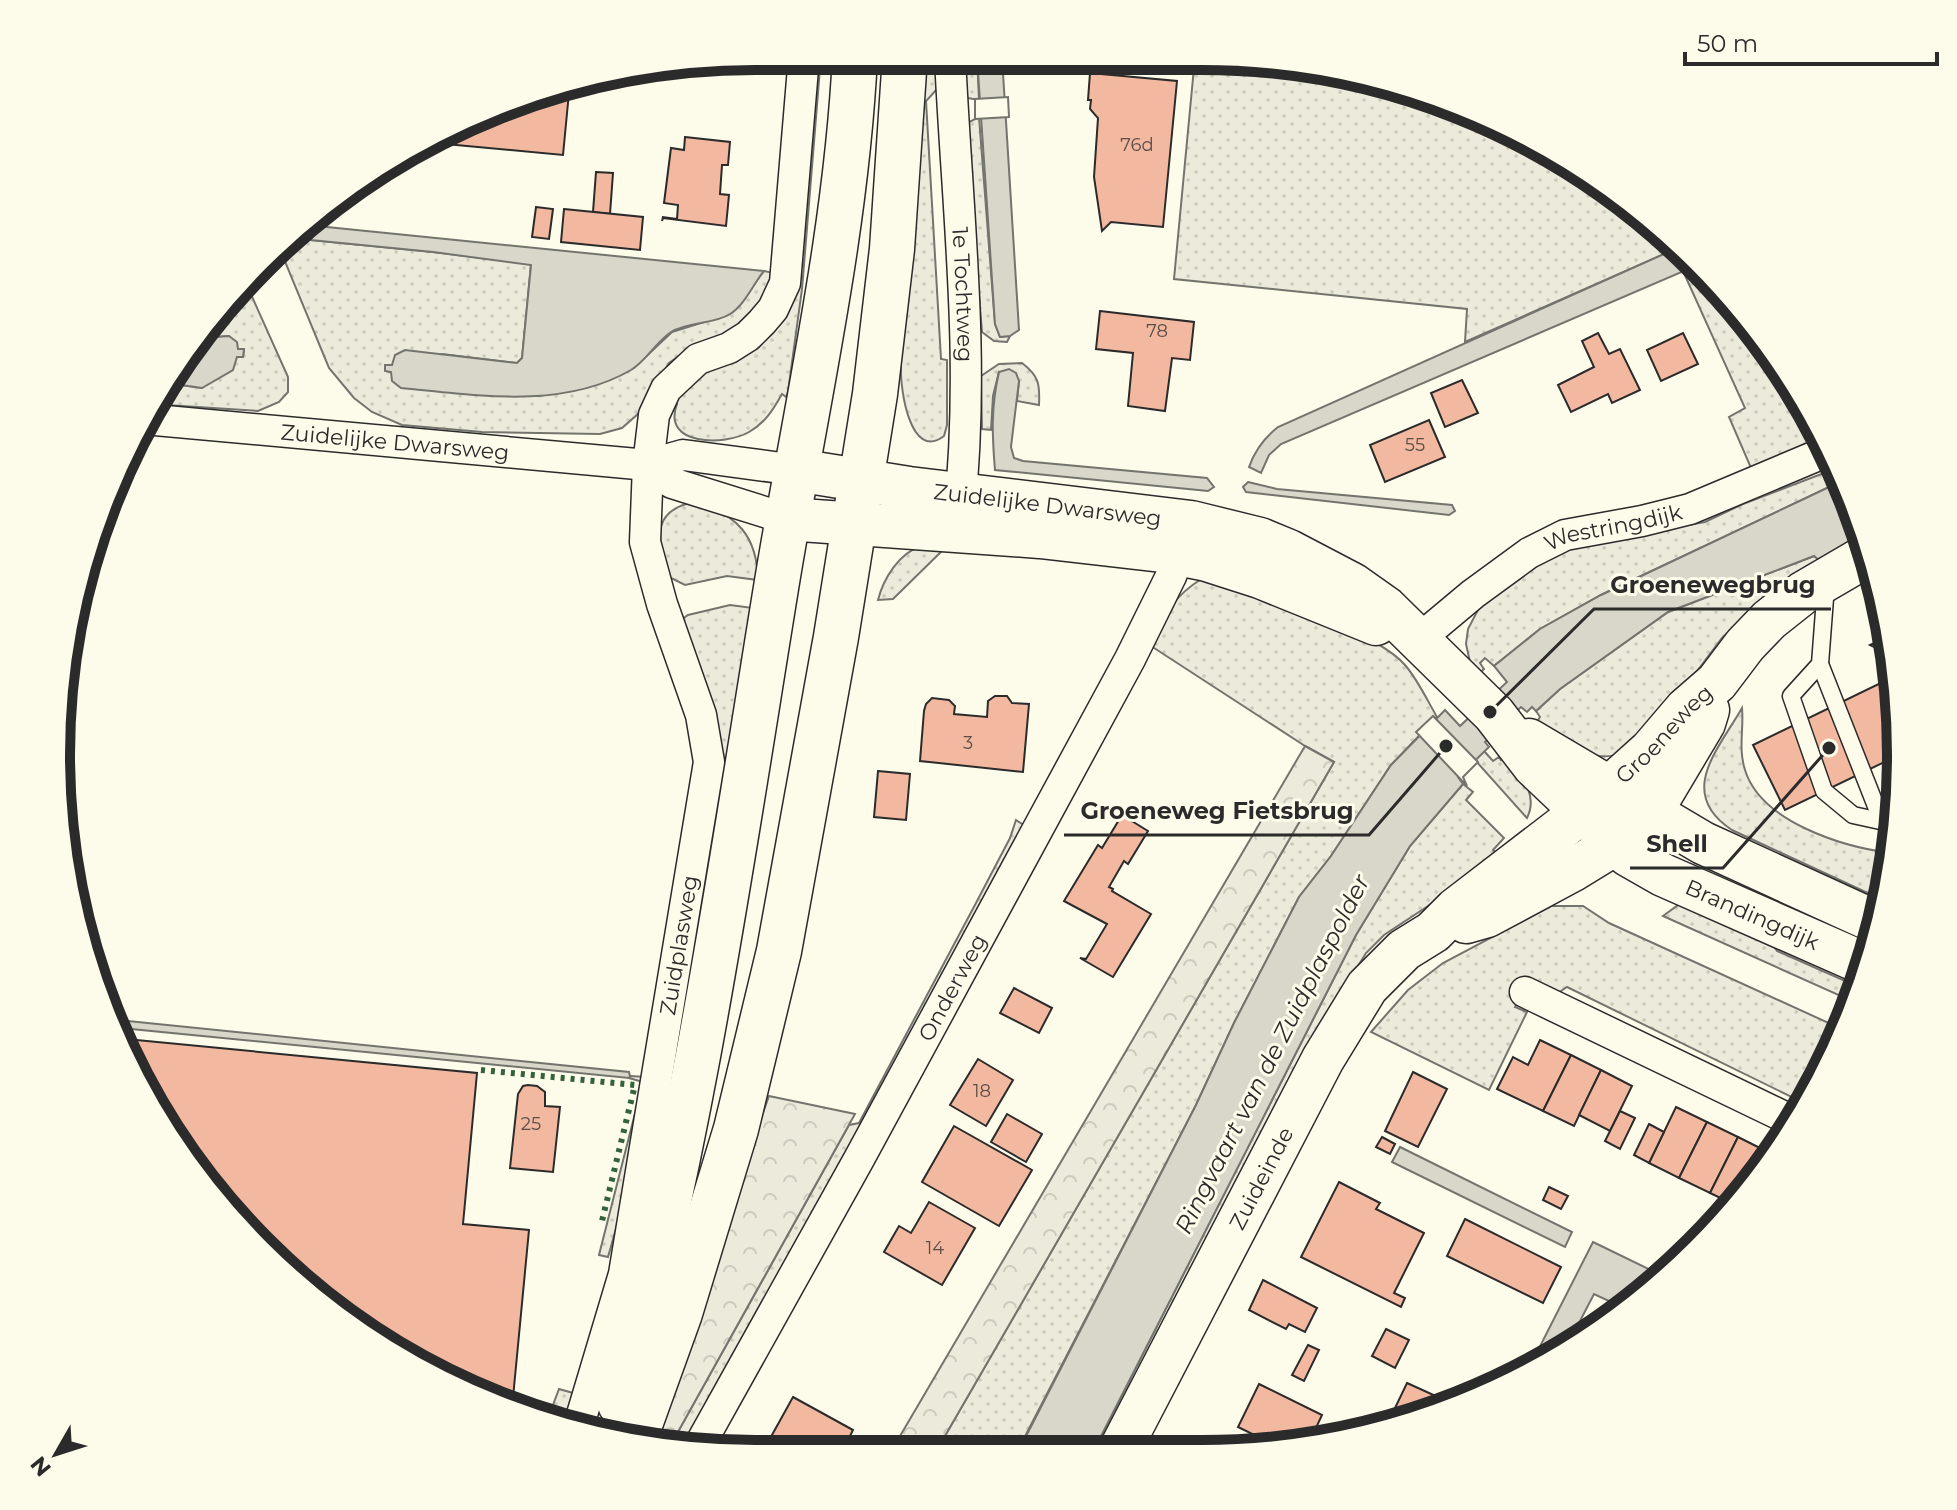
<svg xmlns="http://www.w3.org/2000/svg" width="1957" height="1510" font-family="Montserrat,sans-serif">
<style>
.grass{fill:url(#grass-dots);stroke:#74746e;stroke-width:2}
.forest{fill:url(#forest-crowns);stroke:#74746e;stroke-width:2}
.water{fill:#d8d7c9;stroke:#74746e;stroke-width:2}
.pier{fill:#fdfbea;stroke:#74746e;stroke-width:2}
.building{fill:#f2b8a0;stroke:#2b2b2b;stroke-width:2}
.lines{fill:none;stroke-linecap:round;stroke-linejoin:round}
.lane-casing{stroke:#2b2b2b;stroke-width:19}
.street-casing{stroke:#2b2b2b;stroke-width:33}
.secondary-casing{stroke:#2b2b2b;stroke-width:45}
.primary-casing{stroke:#2b2b2b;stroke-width:47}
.lane{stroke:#fdfbea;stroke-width:16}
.street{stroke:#fdfbea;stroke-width:30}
.secondary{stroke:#fdfbea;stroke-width:42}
.primary{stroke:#fdfbea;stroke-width:44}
.hedge{stroke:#34623c;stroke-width:6;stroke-dasharray:4 6;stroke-linecap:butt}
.labels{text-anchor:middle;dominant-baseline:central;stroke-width:6;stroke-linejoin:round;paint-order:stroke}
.number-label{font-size:18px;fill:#5d4e48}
.street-label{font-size:22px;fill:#2b2b2b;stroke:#fdfbea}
.water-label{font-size:24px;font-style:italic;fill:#2b2b2b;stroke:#fdfbea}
.rim{fill:none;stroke:#2b2b2b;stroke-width:10}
.leader{fill:none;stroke:#2b2b2b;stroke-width:3}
.callout-dot{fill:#2b2b2b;stroke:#fdfbea;stroke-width:3}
.callout-label{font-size:24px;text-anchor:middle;font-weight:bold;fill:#2b2b2b;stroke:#fdfbea;stroke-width:6;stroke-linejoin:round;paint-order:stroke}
</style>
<defs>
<pattern id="grass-dots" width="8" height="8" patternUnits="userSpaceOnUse" patternTransform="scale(2)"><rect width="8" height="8" fill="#ecebdb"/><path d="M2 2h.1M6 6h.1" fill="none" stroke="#cbcabc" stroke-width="1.8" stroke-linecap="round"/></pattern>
<pattern id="forest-crowns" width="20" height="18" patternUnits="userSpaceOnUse" patternTransform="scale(2)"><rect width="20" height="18" fill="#ecebdb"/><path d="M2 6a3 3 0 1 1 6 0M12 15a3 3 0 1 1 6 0" fill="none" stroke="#cbcabc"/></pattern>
</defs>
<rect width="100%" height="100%" fill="#fdfbea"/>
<g class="grass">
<path d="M814 56H821L802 289 788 392 786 397 782 394C773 410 765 423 749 432 725 446 661 446 677 404L672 401 695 375 760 343Z"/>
<path d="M922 57H937L938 88 926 101 941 359 947 360V425L944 436C910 462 900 388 901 367L897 366Z"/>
<polygon points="960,57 977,57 979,100 962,97"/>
<polygon points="1195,57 1247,57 1383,80 1512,128 1627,200 1673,250 1465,342 1467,309 1174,279"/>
<polygon points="979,117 995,324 1000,337 1010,336 1007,342 994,341 982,332 965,124"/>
<polygon points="290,238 433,252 531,264 522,358 517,363 442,354 391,372 478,395 538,396 571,391 634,368 672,332 730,314 764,271 774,273 766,298 734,332 692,347 669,363 639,413 622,428 600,434 482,432 402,425 372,412 354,398 329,368 279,247"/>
<polygon points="1691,268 1783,367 1821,438 1751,468 1729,417 1745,408 1683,271"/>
<polygon points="245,281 288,377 288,392 279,402 258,411 151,404 167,383 202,388 237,357 243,357 244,350 238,349 229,336 202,338"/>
<path d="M1022 363C1039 376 1040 384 1039 405L1017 401 1019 381 999 372 993 396 991 430 982 429 981 376 999 364Z"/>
<polygon points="1837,468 1844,480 1601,595 1540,629 1494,666 1485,658 1480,663 1484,669 1478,675 1470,662 1466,644 1468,629 1480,606 1509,579 1573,545 1705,522 1743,504"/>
<path d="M697 501C737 516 757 535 758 580L727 576 685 585 669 577C659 541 647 511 697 501Z"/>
<path d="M947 546 893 599 878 600C883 580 899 552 921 547 929 545 939 546 947 546Z"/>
<path d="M1814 556 1820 560 1749 613 1722 638 1643 743C1602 772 1571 748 1533 728L1540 717 1536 711 1560 689 1668 612Z"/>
<path d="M1203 578C1253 595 1372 627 1405 665 1418 680 1427 700 1437 717L1391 765 1331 856 1299 897 1234 1023 1196 1105 1019 1448H938L1334 762 1305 746 1151 646C1166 613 1172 597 1203 578Z"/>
<polygon points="730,605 753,608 659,1195 615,1384 600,1433 590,1431 719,765 681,620 688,615"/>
<path d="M1742 708C1744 729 1738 748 1745 770 1761 822 1843 847 1891 853L1885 901 1732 830C1676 793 1718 750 1742 708Z"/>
<path d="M1484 751 1493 761 1499 757 1501 760 1507 756C1520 775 1539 794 1527 818L1475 760Z"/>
<polygon points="1463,784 1473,792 1466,800 1504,838 1493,850 1501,858 1384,935 1366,953 1339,997 1107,1448 1095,1448 1356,935 1410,846"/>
<polygon points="1016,820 1027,827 689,1448 669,1448 849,1125 859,1123 976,903 1010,838"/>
<polygon points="1685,900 1763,930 1777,951 1859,987 1854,1002 1663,916"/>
<polygon points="1551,906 1583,906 1609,923 1844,1030 1804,1103 1567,987 1558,993 1526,986 1515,1007 1527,1012 1489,1090 1371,1032 1408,990 1443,963"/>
<polygon points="630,1076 646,1077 625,1197 608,1257 599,1255 643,1082 629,1078"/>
<polygon points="559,1389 573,1393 563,1425 547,1421"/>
</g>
<g class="forest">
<polygon points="1305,746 1334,762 938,1448 893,1448"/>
<polygon points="769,1096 855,1114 669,1448 644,1443"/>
</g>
<g class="water">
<polygon points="977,57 1002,57 1019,330 1010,336 1000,337 995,324"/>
<path d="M307 225 764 271C754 283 744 306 730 314 715 324 688 322 671 332 656 342 646 361 631 370 562 410 475 395 401 388L392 381 391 372 385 371V365H392L395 355 405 350 517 363 522 358 531 265 433 252 290 238Z"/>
<path d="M1673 250 1691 268 1281 444 1269 455 1261 473 1249 467C1255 450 1264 438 1278 427Z"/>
<polygon points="229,336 237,342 238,349 244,349 243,357 237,357 233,370 202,388 167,383 202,338"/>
<path d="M1009 369 1016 373 1019 381 1011 447 1014 458 1023 461 1207 478 1214 487 1208 491 995 470C992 435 991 406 999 372Z"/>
<polygon points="1844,480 1863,537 1820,561 1814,556 1668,612 1560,689 1536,711 1532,707 1527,712 1521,707 1485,742 1489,747 1458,777 1463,784 1410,846 1356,935 1095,1448 1020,1448 1196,1105 1234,1023 1299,897 1331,856 1391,765 1445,710 1460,726 1507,682 1494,666 1540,629 1601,595"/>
<polygon points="1248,482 1277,489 1452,505 1455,511 1449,515 1246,492 1243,487"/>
<polygon points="118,1020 629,1072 630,1076 629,1078 121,1028"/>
<polygon points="1400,1147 1572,1232 1565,1247 1392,1162"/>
<polygon points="1593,1242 1663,1276 1624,1308 1594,1294 1566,1348 1530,1366"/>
</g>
<g class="pier">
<polygon points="1008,97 1009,117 975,119 975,99"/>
<polygon points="1433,716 1478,762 1463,777 1467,786 1416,732"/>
</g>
<g class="building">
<polygon points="1103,57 1181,57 1180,70 1103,63"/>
<polygon points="1090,73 1177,81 1163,227 1111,222 1102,231 1094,177 1098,118 1090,109 1091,100 1088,100"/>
<polygon points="570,82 563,155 424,142"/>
<polygon points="685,137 730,142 728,165 722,165 720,194 729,195 726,226 663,218 662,221 663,217 677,219 678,205 664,203 671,148 684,150"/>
<polygon points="596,172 613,173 610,214 593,212"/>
<polygon points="536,207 553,209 549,239 532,237"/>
<polygon points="564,209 643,217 640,250 561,242"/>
<polygon points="1100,311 1194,322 1190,360 1172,358 1165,411 1128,406 1133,353 1096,349"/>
<polygon points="1598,333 1609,354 1620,349 1640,390 1612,403 1608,394 1571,412 1558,385 1594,367 1582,341"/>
<polygon points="1683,333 1698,364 1661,381 1647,350"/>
<polygon points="1462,380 1478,413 1445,427 1431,393"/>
<polygon points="1429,420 1445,457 1385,482 1370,445"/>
<polygon points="1889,636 1891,655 1870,645"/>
<polygon points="1893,677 1901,754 1785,810 1753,745"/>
<polygon points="995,696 1007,696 1012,703 1029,704 1023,772 920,761 924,711 926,704 932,698 949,700 955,706 954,714 987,717 988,701"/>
<polygon points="878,771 910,774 906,820 874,817"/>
<polygon points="1122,815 1148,831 1128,864 1124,861 1109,887 1113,889 1112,891 1151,914 1113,977 1080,958 1086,959 1107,924 1064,901 1098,845 1102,848"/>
<polygon points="1014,988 1052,1008 1039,1033 1000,1013"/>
<polygon points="126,1039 477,1073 463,1224 529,1230 512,1408 367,1336 261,1250 174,1143"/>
<polygon points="1540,1040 1571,1055 1543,1111 1497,1089 1513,1057 1528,1065"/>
<polygon points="1571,1055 1601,1070 1574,1126 1543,1111"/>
<polygon points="978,1059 1013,1080 986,1126 950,1105"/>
<polygon points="1601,1070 1632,1086 1610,1131 1579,1115"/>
<polygon points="1413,1072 1447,1089 1418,1147 1385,1131"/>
<polygon points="528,1085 537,1086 545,1092 545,1106 560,1107 553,1172 510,1168 518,1094 523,1086"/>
<polygon points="1676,1107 1707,1122 1679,1178 1649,1163"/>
<polygon points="1620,1111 1635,1118 1620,1149 1605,1141"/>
<polygon points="1007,1114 1042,1134 1026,1162 991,1142"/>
<polygon points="1707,1122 1738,1137 1710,1193 1679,1178"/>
<polygon points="1649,1124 1664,1132 1649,1163 1634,1155"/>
<polygon points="954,1126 1032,1170 999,1226 922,1182"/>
<polygon points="1382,1137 1395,1144 1390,1154 1376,1147"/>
<polygon points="1738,1137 1768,1152 1757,1175 1733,1204 1710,1193"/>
<polygon points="1339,1182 1380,1203 1376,1209 1424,1233 1394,1293 1405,1298 1401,1307 1301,1257"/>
<polygon points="1549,1187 1568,1196 1561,1209 1543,1200"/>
<polygon points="929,1202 975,1228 942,1285 884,1252 899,1226 911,1233"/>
<polygon points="1465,1219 1561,1267 1543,1303 1447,1256"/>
<polygon points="1685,1248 1693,1252 1680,1262 1678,1261"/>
<polygon points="1263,1280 1317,1308 1305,1332 1289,1324 1286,1329 1249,1310"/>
<polygon points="1386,1329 1409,1340 1395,1368 1372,1356"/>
<polygon points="1308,1345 1319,1350 1304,1381 1292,1375"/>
<polygon points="1407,1383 1438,1397 1429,1416 1418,1419 1395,1408"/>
<polygon points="1259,1384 1322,1415 1308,1445 1281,1448 1238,1427"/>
<polygon points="793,1397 853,1430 844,1448 773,1448 767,1444"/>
</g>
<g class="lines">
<g class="lane-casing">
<g id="lane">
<polyline points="1826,585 1820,664 1791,696 1824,791 1853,815 1894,824"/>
<polyline points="1820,664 1881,819"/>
</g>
</g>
<g class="street-casing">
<g id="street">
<path id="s1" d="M950 57C957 209 976 361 959 514"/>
<path id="s2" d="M144 419 648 465 683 455 796 470"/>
<polyline points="648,465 672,483 787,519"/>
<path id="s3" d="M1418 640 1473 594 1529 553 1565 535 1642 521 1690 509 1828 451"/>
<polyline points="1525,992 1795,1122"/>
<path id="s4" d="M578 1428 624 1274 709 762 701 715 662 604 645 542 648 465 654 415 666 389 698 359 729 348 748 336 762 322 773 309 785 283 804 56"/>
<path id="s5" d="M698 1448 859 1159 1130 659 1171 576 1186 537"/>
</g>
</g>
<g class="secondary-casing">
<g id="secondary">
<path id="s6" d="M796 470 909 488 1191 522 1260 539 1289 551 1352 584 1386 608 1494 714 1534 766 1628 855 1663 875 1865 964"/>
<polyline points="787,519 1040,537 1162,551 1207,560 1260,577 1376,624"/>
<polyline points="1529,740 1703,843 1878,923"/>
<polyline points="1466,922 1487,916 1571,871 1615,844 1660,797 1704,723 1708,710"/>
<path id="s7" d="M1121 1448 1323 1059 1367 987 1404 950 1433 932 1456 909 1581 813 1651 750 1686 709 1717 682 1745 645 1769 620 1803 593 1868 555"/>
</g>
</g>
<g class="primary-casing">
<g id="primary">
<path d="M620 1404C692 1138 731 865 775 594 804 414 846 238 855 56"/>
<polyline points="634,1441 680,1313 736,1129 779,951 836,637 875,394 892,249 905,56"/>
</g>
</g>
<use href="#lane" class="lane"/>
<use href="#street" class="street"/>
<use href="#secondary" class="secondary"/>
<use href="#primary" class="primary"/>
<polyline class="hedge" points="481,1070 635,1085 601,1225"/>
</g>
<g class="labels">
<g class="number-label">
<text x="1137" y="145">76d</text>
<text x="1157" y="331">78</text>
<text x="1415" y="445">55</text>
<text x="968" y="743">3</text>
<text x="982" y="1091">18</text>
<text x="531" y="1124">25</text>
<text x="935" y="1248">14</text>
</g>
<g class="street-label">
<text stroke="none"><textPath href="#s1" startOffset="238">1e Tochtweg</textPath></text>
<text stroke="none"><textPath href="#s2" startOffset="252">Zuidelijke Dwarsweg</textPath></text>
<text stroke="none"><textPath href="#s6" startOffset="254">Zuidelijke Dwarsweg</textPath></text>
<text stroke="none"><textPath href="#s3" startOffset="230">Westringdijk</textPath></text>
<text stroke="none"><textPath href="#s7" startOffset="914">Groeneweg</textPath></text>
<text stroke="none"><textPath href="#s6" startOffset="1098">Brandingdijk</textPath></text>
<text stroke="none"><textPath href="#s4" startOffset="494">Zuidplasweg</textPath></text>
<text stroke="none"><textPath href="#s5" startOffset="526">Onderweg</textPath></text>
<text stroke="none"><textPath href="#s7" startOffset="304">Zuideinde</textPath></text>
</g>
<g class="water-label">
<text transform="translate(1272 1054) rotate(-63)">Ringvaart van de Zuidplaspolder</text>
</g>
</g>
<path d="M0 0H1957V1510H0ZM755 70H1202A685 685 0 0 1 1887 755V755A685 685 0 0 1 1202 1440H755A685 685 0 0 1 70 755V755A685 685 0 0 1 755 70Z" fill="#fdfbea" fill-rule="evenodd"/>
<path class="rim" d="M755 70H1202A685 685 0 0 1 1887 755V755A685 685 0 0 1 1202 1440H755A685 685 0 0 1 70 755V755A685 685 0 0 1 755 70Z"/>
<path class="leader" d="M1490 712L1594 609H1831M1446 746L1369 835H1064M1829 748L1723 868H1630"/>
<g class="callout-dot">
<circle cx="1490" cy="712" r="8"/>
<circle cx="1446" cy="746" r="8"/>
<circle cx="1829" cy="748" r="8"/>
</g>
<g class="callout-label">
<text x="1713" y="593">Groenewegbrug</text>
<text x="1217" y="819">Groeneweg Fietsbrug</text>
<text x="1677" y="852">Shell</text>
</g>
<g transform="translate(56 1454) rotate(231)" stroke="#fdfbea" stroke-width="6" paint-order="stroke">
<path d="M0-6L14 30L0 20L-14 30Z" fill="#2b2b2b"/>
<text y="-12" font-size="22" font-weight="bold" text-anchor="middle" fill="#2b2b2b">N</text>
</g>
<path d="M1685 52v12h252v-12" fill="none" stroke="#2b2b2b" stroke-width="4"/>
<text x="1697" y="52" font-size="24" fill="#2b2b2b" stroke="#fdfbea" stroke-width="6" paint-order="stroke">50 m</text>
</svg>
